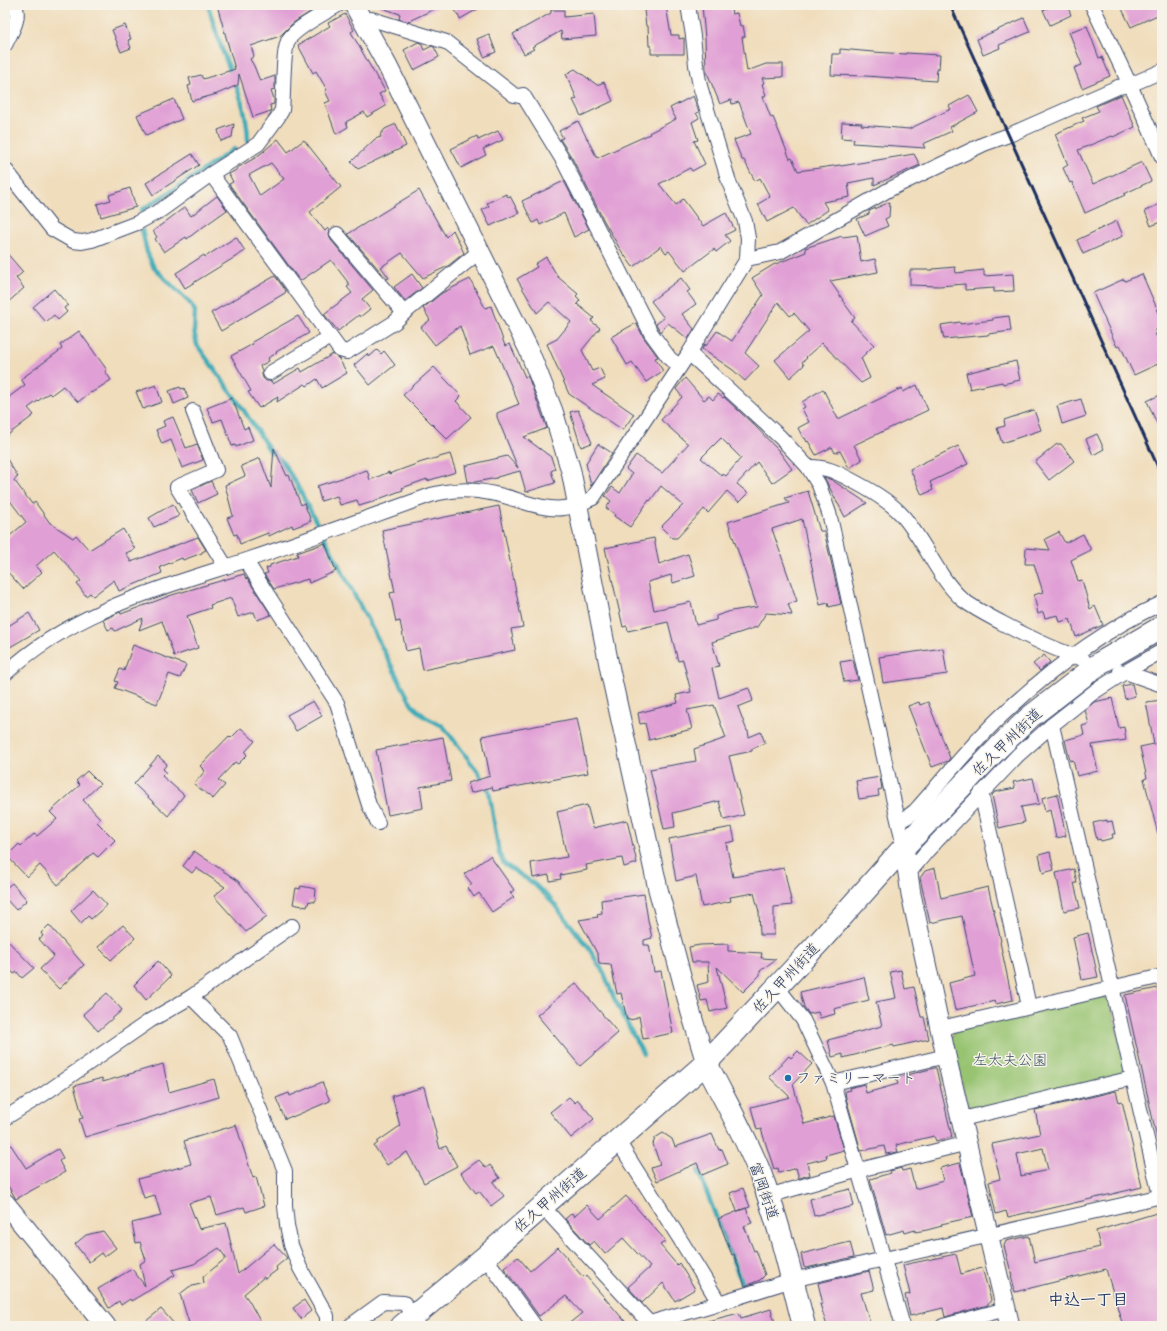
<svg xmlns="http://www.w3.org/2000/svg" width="1167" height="1331" font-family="'Shantell Sans','Klee One',sans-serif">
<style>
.green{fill:#98c472;stroke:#5a7a68}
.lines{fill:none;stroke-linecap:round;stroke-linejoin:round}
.stream{stroke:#3aaab7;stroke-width:4.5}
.building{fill:#e1a0d5;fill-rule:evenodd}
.street-casing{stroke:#3b496c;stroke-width:16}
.secondary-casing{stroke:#3b496c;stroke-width:21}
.primary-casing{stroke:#3b496c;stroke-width:24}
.highway-casing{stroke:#3b496c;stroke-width:24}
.street{stroke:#fff;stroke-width:14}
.secondary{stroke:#fff;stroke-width:19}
.primary{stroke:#fff;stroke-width:22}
.highway{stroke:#fff;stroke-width:22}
.rail{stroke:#1b2f5e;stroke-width:3}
.poi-dot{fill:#1f6fb2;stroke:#f7f3e8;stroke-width:1.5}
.labels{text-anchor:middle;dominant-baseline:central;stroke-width:3;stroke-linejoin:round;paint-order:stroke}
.street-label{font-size:15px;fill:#1b2f5e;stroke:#f7f3e8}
.park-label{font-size:15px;fill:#3a5463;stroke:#f7f3e8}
.poi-label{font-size:15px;fill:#1b2f5e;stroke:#f7f3e8;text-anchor:start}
.neighbourhood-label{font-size:16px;font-weight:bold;fill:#1b2f5e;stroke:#f7f3e8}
</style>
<rect width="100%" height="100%" fill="#f7f3e8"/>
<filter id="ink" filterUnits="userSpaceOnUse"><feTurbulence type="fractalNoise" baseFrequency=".025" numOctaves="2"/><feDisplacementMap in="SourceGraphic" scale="8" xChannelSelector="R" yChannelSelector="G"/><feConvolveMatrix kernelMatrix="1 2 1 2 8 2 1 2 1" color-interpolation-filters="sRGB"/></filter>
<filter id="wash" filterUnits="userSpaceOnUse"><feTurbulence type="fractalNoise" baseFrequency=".012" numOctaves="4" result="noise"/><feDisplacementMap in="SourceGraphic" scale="16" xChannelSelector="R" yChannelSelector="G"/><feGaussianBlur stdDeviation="0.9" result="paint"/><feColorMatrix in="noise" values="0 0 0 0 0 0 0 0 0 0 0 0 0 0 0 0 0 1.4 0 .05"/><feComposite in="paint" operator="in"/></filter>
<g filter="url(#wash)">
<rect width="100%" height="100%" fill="#f0ddbc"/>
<polygon class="green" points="1102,996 1110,1000 1127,1070 1122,1075 975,1110 968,1108 951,1041 954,1031"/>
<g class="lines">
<g class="stream">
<path d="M208 5C213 22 218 38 224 55 235 82 248 111 248 141"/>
<polyline points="142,210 198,174 234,149"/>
<polyline points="142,230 147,252 154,268 189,302 195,311 194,331 197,345 243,409 270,451 282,461 297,485 412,705 425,717 443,726 479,773 489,791 499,853 504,864 533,883 550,899 588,947 604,973 614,998 643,1054"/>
<polyline points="698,1170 744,1289"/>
</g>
</g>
<g id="blocks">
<g class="building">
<polygon points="217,5 321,5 293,23 280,36 251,46 254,56 250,59 254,66 260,81 275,76 275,89 271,90 274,99 274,104 270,105 271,111 253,117 239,74 238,85 217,94 192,101 188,86 191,85 189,78 201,75 203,79 235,69"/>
<polygon points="379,5 443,5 411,20 410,22 399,19 400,14 379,7"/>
<polygon points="452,5 485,5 460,19"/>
<polygon points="702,5 730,5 732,14 737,13 740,26 743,25 745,37 742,37 747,71 766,64 783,64 783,77 762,78 764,83 762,84 766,95 763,97 771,118 773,117 790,159 792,158 798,171 840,165 841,166 914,154 920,165 874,185 874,178 848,183 850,197 823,202 828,210 806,225 794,208 767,222 758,204 770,197 760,178 755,181 744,160 742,160 734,140 751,134 739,102 732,104 731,100 720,104 706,70 705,38"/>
<polygon points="1054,5 1067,5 1071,15 1050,25 1043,10"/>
<polygon points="1120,5 1162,5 1162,13 1131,27"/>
<polygon points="666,6 671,35 679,35 679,39 684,38 684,54 651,54 651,46 649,46 648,26 646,26 644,10"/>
<polygon points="551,10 564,10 564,17 594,14 596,36 562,39 561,31 532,47 534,49 524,54 513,34 551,13"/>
<polygon points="345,14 354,30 351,32 378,80 379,80 385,91 379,94 386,106 367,117 364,112 346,122 348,127 336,134 325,103 330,101 325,91 327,90 316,71 313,73 298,45 330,26 328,23"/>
<polygon points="1024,18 1030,32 999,45 1000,48 983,55 977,39"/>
<polygon points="125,25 131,39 128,40 131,48 121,52 112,30"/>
<polygon points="1087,26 1099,58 1102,57 1110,76 1082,88 1074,68 1082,65 1069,32"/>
<polygon points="489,34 496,52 484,57 477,39"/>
<polygon points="418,42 421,43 424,50 432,46 434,47 439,57 414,70 404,50"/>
<polygon points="840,49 873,52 906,54 906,53 940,55 939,69 937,68 936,81 866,76 831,75 832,54 840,54"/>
<polygon points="575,69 597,85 604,82 613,101 581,116 573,100 577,99 566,74"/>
<polygon points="969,95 978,112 950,127 952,131 923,144 925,148 853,143 854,139 841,138 842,122 862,123 861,125 909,129 951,109 949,106"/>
<polygon points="1121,95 1135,127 1113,137 1112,136 1078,150 1093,184 1142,162 1151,181 1124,194 1125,195 1085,213 1072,182 1070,183 1063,168 1068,165 1055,134 1084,121 1082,118 1099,111 1096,106"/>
<polygon points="693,96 699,112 696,113 699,118 692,122 698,140 694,141 705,164 692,171 690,168 659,184 676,205 683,199 703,226 726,213 735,230 725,235 730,241 716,252 714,249 685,271 669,251 666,253 661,246 633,267 620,249 604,221 572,158 560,139 563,138 559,131 578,121 597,158 650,134 649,133 676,119 670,108"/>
<polygon points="174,99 182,119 146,135 137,115"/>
<polygon points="234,124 232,137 221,141 218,130"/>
<polygon points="396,124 406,146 358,169 351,162 375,139 381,137 380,135 385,129"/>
<polygon points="498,131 503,140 483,149 486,155 461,168 451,149 477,136 478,140"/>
<path d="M278 139 288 152 304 140 341 187 310 212 325 231 328 228 330 230 329 235 331 240 373 290 362 299 370 309 360 317 359 315 338 331 324 314 352 293 347 287 350 285 331 260 300 281 229 184 233 182 229 174 238 169 237 168 255 158 264 151 265 152 264 151ZM271 163 284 179 260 196 249 175Z"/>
<polygon points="192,154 199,165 153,195 146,183"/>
<polygon points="564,181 589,229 574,237 564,213 540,225 538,220 533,223 522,201"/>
<polygon points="130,188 136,207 101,217 97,204 111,200 109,195"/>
<polygon points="419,190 446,237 453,230 464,253 448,266 423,278 402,253 381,267 389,278 387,279 348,234"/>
<polygon points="506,194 508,197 510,196 519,213 490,226 482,210 489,206 487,203"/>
<polygon points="217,196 227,210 196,232 187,239 186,237 164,252 155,239 157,237 153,231 185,207 191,216"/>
<polygon points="890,202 889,217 885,219 888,226 865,236 857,219 869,214 869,211"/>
<polygon points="1162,203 1162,221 1151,226 1145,211"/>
<polygon points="1117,221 1123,236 1083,254 1077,240"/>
<polygon points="857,235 861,262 875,259 878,272 830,281 843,300 842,300 855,318 851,321 874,345 861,358 870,378 861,383 822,343 806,357 807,358 802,362 804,365 790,378 775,360 809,331 794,313 790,316 778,302 745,353 759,366 745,381 733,370 702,349 705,344 706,346 717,331 732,341 763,295 752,278 773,265 806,252 805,248 842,236 843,237"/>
<polygon points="236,237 245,251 185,288 176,273 204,255 205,257"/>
<polygon points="5,251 23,272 16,278 24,288 5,305"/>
<polygon points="546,257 558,277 578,294 576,296 580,300 577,304 594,318 591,321 600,328 582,350 592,371 600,368 605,379 592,385 634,414 623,430 569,394 547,344 557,339 571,322 549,302 537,313 517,279 537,267 535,264"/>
<polygon points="955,267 956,273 984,270 984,276 1013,274 1014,291 994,292 994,288 965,290 965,284 939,286 910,285 910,270 933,270 933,269"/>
<polygon points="412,274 422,288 405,301 394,287"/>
<polygon points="1142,274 1162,320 1162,327 1154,331 1162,349 1162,362 1134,375 1120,345 1117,347 1093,293 1124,279 1125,281"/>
<polygon points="275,276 286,291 285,293 221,331 211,313"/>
<polygon points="681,278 690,290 687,292 696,304 682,314 694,329 688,339 668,323 661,332 656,324 664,318 651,301"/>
<polygon points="470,279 485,308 491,306 505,346 510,344 525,377 527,376 529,379 547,428 524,437 551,457 555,469 551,471 555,483 526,492 520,471 497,477 497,478 475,482 468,482 465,466 507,456 518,468 497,417 497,413 519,404 494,346 470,355 460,326 435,345 421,327 430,320 423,308 442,293"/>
<polygon points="54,289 68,305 64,308 67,312 58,320 54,315 46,322 33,307"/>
<polygon points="298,316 309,333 276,352 277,353 268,358 269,361 260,366 262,370 262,374 263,378 266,381 271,381 273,384 300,368 302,372 333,354 339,359 347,373 322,388 317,379 307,386 305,384 277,402 278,397 259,408 248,392 251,391 231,356 253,344 252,342"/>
<polygon points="1009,316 1011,331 988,334 988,335 944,339 941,325 960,322 960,324 993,320 993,318"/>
<polygon points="636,323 644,338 658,357 655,358 663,371 646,382 632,362 627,365 611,337"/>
<polygon points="79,331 107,370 105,371 111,380 91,393 91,392 78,402 63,386 51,395 49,393 28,408 34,415 5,437 5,400 25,385 21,379 62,349 60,345"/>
<polygon points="377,350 381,354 384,351 395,365 370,385 354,365 367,354 369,357"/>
<polygon points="1016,361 1020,380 1003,384 1002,382 970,389 966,373"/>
<polygon points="434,367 461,396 456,401 471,417 447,439 403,395"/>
<path d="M685 378 704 400 709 396 713 400 718 394 723 398 724 397 755 426 779 451 792 469 772 483 757 462 737 484 748 493 739 502 727 491 708 513 704 509 677 538H672L661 527 683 505 661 486 650 501 649 500 630 527 614 516 615 514 606 508 611 501 605 496 612 487 620 493 632 474 626 469 636 455 662 473 688 444 661 420 682 397 676 389ZM721 438 741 458 726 476 723 474 722 476 701 458Z"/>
<polygon points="156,385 162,402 143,409 136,392"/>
<polygon points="917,385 928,410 854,445 862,460 849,468 840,451 835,453 832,447 816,455 808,441 807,442 805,438 803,438 798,428 809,422 802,409 805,407 802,402 823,389 838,419 902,388 903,392"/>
<polygon points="180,387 181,389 184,388 188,398 174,404 169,391"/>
<polygon points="1162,394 1162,435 1147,401"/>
<polygon points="232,398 244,429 248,427 253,440 236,447 235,445 232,446 222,419 213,422 207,408"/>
<polygon points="1081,399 1086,416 1062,424 1057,406"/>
<polygon points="578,410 592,443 581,447 570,412"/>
<polygon points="1034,410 1041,430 1002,443 997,428 1005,426 1004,420"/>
<polygon points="173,417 186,448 197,444 203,460 182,468 171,440 162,444 156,430 165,426 163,421"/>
<polygon points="1097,434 1104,449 1093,455 1086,439"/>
<polygon points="598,444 612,453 591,486 586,463"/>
<polygon points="1057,444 1061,444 1074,461 1049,480 1035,462"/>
<polygon points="958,446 968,464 930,482 933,490 922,495 910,469"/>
<polygon points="274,448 287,476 289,475 301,505 304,503 311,521 293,528 292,525 269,536 268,533 240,544 237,534 234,535 227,518 233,516 225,485 245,476 241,466 260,458 271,488"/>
<polygon points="450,454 456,472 427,481 427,479 402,488 403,490 376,500 376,501 359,506 357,500 340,505 337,496 321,501 317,486 367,470 370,480 389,472 389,474 422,462"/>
<polygon points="5,456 18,477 14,480 32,504 35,502 50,523 73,538 76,535 89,550 123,529 135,549 126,553 131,562 198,537 206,550 202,552 202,553 183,560 182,558 160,567 162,573 119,591 114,580 93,596 90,593 86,596 77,584 81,581 54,550 36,566 42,572 23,589 5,569 5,540 26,522 5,494"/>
<polygon points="824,477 832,480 867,503 845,517"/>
<polygon points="211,481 217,494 198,503 192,490"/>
<polygon points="808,491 820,531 824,531 841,604 829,607 828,603 820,605 802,519 772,529 797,601 788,604 792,615 766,613 757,627 712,642 719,666 712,668 719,698 749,688 753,701 738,707 747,731 748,731 749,737 761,732 765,743 752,749 752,751 729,756 744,815 724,820 719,801 673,813 675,827 664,829 650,769 696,761 694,749 726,738 714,705 687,710 692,729 649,740 645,723 640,724 638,713 678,703 676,695 691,692 683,660 678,661 668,622 628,631 627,626 623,627 605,548 654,538 659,564 688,554 695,576 673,583 671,575 648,582 654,610 691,602 696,625 716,620 716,616 731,611 757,607 728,522 789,503 785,498"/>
<polygon points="173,504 179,516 154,527 149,518"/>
<polygon points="499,506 523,627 511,629 515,650 423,670 419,648 406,651 400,621 396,622 390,593 395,592 382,530"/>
<polygon points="1059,532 1065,543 1083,534 1091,550 1071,560 1078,581 1082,580 1090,609 1095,606 1103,625 1076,637 1070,619 1060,622 1058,615 1045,618 1043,612 1038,614 1034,595 1043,592 1034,564 1025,564 1026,548 1050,550 1045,539"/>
<polygon points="325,543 336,571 309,583 308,579 274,589 264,574 268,573 266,568 270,567 270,565 298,556 297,553"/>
<polygon points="244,574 246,579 247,578 271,615 257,620 254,612 238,617 231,598 210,605 211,608 187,616 198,648 174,656 162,621 139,630 143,618 115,631 113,628 108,630 103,620 120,612 121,614 172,595"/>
<polygon points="29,613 39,630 5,650 5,628"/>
<polygon points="133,645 186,665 180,678 169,674 157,704 115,688 118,682 115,681 120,669 124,671"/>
<polygon points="943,648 947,674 883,683 879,657"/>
<polygon points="1044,655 1050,662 1040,671 1033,664"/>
<polygon points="853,660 858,680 844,682 840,662"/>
<polygon points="1132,684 1135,696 1125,699 1122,686"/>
<polygon points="1112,698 1119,728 1124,727 1126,740 1092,745 1098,771 1077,776 1073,760 1070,761 1065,740 1084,735 1082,726 1089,724 1085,710 1094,702"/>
<polygon points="1162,700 1162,834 1158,834 1144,779 1147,778 1140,747 1154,744 1146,702"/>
<polygon points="313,701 322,716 296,731 287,715"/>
<polygon points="919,702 920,705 928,702 950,758 948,761 932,767 908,706"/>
<polygon points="577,718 588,773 493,791 492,787 471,793 468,783 490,776 482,736"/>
<polygon points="241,728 255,741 245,752 247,755 238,764 235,762 218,780 225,785 213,799 194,784 205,771 200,766 229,736 231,738"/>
<polygon points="443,737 451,781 420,787 423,808 388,815 376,750"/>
<polygon points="158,756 167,764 163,769 166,772 162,776 184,795 168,816 134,784"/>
<polygon points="87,771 100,784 83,800 100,818 97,822 115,840 98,857 93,853 58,885 40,865 27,877 7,856 19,844 21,846 34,834 37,836 57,819 50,812 80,785 76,781"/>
<polygon points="880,777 882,789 878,790 879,796 859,799 856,781"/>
<polygon points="1033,778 1039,804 1021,807 1025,822 999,828 992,795 995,792 1015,788 1013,782"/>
<polygon points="1057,794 1066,836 1056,838 1050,810 1045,812 1042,798"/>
<polygon points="587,805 593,828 627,820 637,863 624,867 622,858 586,865 587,870 560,875 561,879 550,881 549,875 533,878 531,863 567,857 557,812"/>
<polygon points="1107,820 1107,822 1112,821 1115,834 1112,834 1113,838 1101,841 1100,839 1097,840 1093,823"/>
<polygon points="732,827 735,841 726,843 733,877 784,868 792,905 774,907 774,935 760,935 759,912 754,893 730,897 731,901 702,907 696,876 676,881 669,839"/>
<polygon points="194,851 238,881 267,916 246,932 214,896 225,887 196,868 192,873 183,866"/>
<polygon points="1050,852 1054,870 1043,873 1039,855"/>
<polygon points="490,856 514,890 510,893 514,897 492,912 479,893 474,897 468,888 472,884 464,874"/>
<polygon points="935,868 941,898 988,887 1001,941 1000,942 1010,989 1011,989 1013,1000 996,1004 995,1001 955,1010 949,983 975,976 962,916 930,923 920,878 925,871"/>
<polygon points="1074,869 1077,883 1074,883 1080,908 1064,911 1056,873"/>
<polygon points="12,883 27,900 16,910 5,898 5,889"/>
<polygon points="301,886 316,889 315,902 309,901 307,907 293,904 296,888 300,889"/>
<polygon points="93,890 107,905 91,919 88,916 81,923 71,911"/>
<polygon points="644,894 648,920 652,938 644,940 644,945 649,945 654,972 661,971 673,1033 643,1039 639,1016 635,1019 627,1020 621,993 617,994 611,965 599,964 598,955 579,920 598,917 597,914 602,913 601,900"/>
<polygon points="49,925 84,965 59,989 40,969 54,956 39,939 43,936 41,933"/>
<polygon points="123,925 135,938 111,960 98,947"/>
<polygon points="1088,933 1098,977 1082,980 1073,937"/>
<polygon points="5,938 34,968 22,978 17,972 14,974 5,963"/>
<polygon points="728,944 728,951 762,953 761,958 776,959 760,971 760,975 743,992 717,967 727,1008 710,1012 707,1000 701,1001 697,985 709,982 708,962 692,962 689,947 700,945"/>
<polygon points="158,961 171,976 146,1000 134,985"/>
<polygon points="901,970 905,989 914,987 921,1017 924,1017 929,1039 894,1047 893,1045 843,1058 843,1054 832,1057 828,1040 882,1026 876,1002 896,998 890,972"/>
<polygon points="864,977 869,1000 834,1009 835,1014 820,1018 818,1012 809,1014 804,1007 800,992"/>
<polygon points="576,983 618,1033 580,1066 537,1015"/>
<polygon points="1162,987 1162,1137 1157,1138 1125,995"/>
<polygon points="107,993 122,1010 98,1031 83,1014"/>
<polygon points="798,1051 812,1064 793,1084 804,1124 834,1116 844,1150 826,1155 827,1158 807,1163 810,1175 799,1178 796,1168 779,1173 778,1168 774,1169 761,1129 757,1130 751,1107 790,1097 769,1077 789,1056 791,1058"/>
<polygon points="163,1064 169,1092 214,1079 219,1097 85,1137 79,1119 83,1118 74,1086 102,1078 103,1082"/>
<polygon points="934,1068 936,1068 952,1137 936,1141 934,1136 896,1145 898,1152 886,1154 884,1146 861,1151 846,1098 845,1091 850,1090 849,1088 864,1084 866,1093 898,1084 896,1078"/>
<polygon points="322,1082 330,1101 292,1117 292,1116 285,1119 276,1098 289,1093 290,1096"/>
<polygon points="424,1087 440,1149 446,1146 457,1166 424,1183 407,1152 387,1165 374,1146 378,1143 377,1142 400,1126 392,1096"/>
<path d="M1116 1091 1119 1102 1122 1101 1142 1187 1031 1213 1030 1212 1008 1217 1006 1211 996 1214 989 1182 1000 1179 992 1144 1040 1134 1035 1110ZM1043 1148 1048 1170 1021 1176 1017 1154Z"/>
<polygon points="569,1097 575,1103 578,1100 594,1119 571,1138 550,1112"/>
<polygon points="236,1125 253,1178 256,1177 264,1206 246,1212 244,1207 217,1215 211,1197 189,1203 199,1229 226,1223 238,1274 274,1244 287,1258 276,1267 277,1270 265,1279 264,1277 244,1294 249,1301 260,1321 248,1326 190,1326 180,1294 189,1287 204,1283 203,1277 226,1258 219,1248 194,1264 172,1270 175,1275 131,1301 130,1299 121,1305 119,1301 109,1308 98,1289 132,1269 145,1286 140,1264 146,1260 140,1242 136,1243 132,1223 161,1216 155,1195 144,1198 138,1179 191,1164 184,1141"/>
<polygon points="663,1133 672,1139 675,1147 712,1134 719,1150 722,1149 728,1164 702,1175 697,1163 657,1181 651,1168 660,1165 653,1144 655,1138"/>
<polygon points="5,1136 26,1168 58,1149 63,1158 59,1161 65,1172 16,1199 5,1181"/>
<polygon points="479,1160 486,1168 490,1165 500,1178 493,1182 504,1196 491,1206 479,1191 476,1193 461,1173"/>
<polygon points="960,1163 973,1217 941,1224 942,1226 927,1230 915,1232 915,1230 905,1233 904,1230 886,1235 870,1179 891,1173 890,1171 901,1168 902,1171 910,1169 915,1189 943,1181 940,1168"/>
<polygon points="743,1188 750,1207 737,1211 730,1193"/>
<polygon points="850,1189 854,1206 814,1216 810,1199"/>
<polygon points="626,1196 666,1241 660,1245 677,1265 679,1263 695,1289 675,1301 663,1283 642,1303 628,1287 650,1267 623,1238 605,1254 594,1241 589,1245 565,1219 572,1213 574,1217 587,1205 600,1219"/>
<polygon points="746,1208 752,1223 744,1226 754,1251 756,1250 765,1275 760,1280 745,1286 734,1254 732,1255 718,1219"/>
<polygon points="1160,1212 1162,1220 1162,1326 1123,1326 1106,1269 1015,1292 1011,1276 1012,1276 1004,1246 1006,1241 1029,1236 1035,1262 1100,1247 1096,1231"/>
<polygon points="103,1231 116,1248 104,1257 101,1253 89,1262 75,1244 86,1235"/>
<polygon points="850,1242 854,1257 806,1268 804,1267 801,1254"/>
<polygon points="558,1247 567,1257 566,1258 583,1277 585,1275 629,1326 566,1326 582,1313 566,1296 539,1316 504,1268 518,1257 530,1271"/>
<polygon points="956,1254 961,1274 982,1268 991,1300 988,1305 945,1317 943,1308 910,1316 905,1295 910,1294 903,1265"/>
<polygon points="869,1271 874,1290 861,1293 871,1326 827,1326 820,1304 823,1304 818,1283"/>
<polygon points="304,1300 311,1311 301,1319 293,1308"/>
<polygon points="161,1309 176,1326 140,1326"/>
<polygon points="771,1309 776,1326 704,1326 704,1322 739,1313 741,1318"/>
</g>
</g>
</g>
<g filter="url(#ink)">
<use href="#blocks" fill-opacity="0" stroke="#3b496c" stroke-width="1"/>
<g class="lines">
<g class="street-casing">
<g id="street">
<polyline points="688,5 693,36 696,65 700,86 729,182 745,221 748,238 747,259"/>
<polyline points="1092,5 1130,85 1162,157"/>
<polyline points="364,21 371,19 378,21 446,42 514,95 519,96 523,95 564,162 651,333 670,359 680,366"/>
<path d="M5 45C11 32 21 19 15 5"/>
<path d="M5 169 52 229 73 241 82 242 92 240 137 223 161 210 211 174 258 144 278 117 282 110C284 94 282 50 289 39 297 27 325 13 338 5"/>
<polyline points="211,174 340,350 347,352 395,322 404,313 480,251"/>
<polyline points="337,234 404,313"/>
<polyline points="689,353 780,437 808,467 819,485 829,513 836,543 904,847"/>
<polyline points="270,373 330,337"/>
<polyline points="193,411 216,470 177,487 226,567"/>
<path d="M808 467C826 466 838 473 853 481 870 490 888 500 901 514 925 540 936 576 963 600 975 609 989 616 1002 623 1028 637 1055 650 1083 659"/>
<polyline points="246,561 337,703 369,805 378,823"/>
<polyline points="1120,671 1125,672 1162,651"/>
<path d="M5 674C70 612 161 588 244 561 307 540 369 517 431 495 454 489 471 489 495 494 516 498 542 511 564 508 575 507 583 502 593 498L689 353 747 259 780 252 890 189 984 144 1009 135 1118 87 1130 85 1162 71"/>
<polyline points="981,793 1029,1006"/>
<path d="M899 821 907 817 915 811C943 780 969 747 999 718 1047 672 1102 631 1162 603"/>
<polyline points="908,874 927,851 1018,755 1052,725"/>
<polyline points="777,987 803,1020 833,1083 903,1326"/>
<polyline points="191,997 230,1036 285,1171 285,1206 287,1225 291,1245 300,1268 327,1316 327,1326"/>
<polyline points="941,1028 1162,976"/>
<polyline points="833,1083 946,1056"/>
<polyline points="5,1118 44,1094 151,1020 191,997 292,926"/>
<polyline points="962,1119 1133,1078"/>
<path d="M618 1141C651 1195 687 1248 719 1303"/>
<polyline points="768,1196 859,1170 968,1143"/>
<polyline points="1160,1196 1052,725 1094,692 1125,672 1162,685"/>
<polyline points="542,1206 652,1326"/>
<polyline points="485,1257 535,1326"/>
<polyline points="650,1323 719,1303 792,1280 1162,1196"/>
<polyline points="350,1326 383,1302 404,1303 414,1316"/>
<polyline points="943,1326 1006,1309"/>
</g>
</g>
<g class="secondary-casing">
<g id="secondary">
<polyline points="354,5 387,65 528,348 553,411 571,471 611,675 658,889 691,1013 706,1063"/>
<polyline points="904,847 911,894 946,1056 1010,1326"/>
<polyline points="5,1203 106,1326"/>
</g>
</g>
<g class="primary-casing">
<path id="primary" d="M706 1063C724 1099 745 1135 760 1173 779 1222 791 1275 804 1326"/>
</g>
<g class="highway-casing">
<polyline id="highway" points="402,1326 485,1257 706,1063 821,940 904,847 999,747 1030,717 1100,663 1162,627"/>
</g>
<use href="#street" class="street"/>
<use href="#secondary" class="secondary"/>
<use href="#primary" class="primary"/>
<use href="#highway" class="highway"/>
<polyline class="rail" points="950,5 1162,476"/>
</g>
</g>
<circle class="poi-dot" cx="788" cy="1078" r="4"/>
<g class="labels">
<g class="street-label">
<text transform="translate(1007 742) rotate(-44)">佐久甲州街道</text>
<text transform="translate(786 978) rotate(-47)">佐久甲州街道</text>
<text transform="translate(764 1191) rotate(71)">富岡街道</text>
<text transform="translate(550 1200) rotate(-41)">佐久甲州街道</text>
</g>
<g class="park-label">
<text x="1010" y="1060">左太夫公園</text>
</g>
<g class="poi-label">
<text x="796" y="1078">ファミリーマート</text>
</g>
<g class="neighbourhood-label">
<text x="1088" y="1299">中込一丁目</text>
</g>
</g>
<rect width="1167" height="1331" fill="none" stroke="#f7f3e8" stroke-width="20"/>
</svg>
